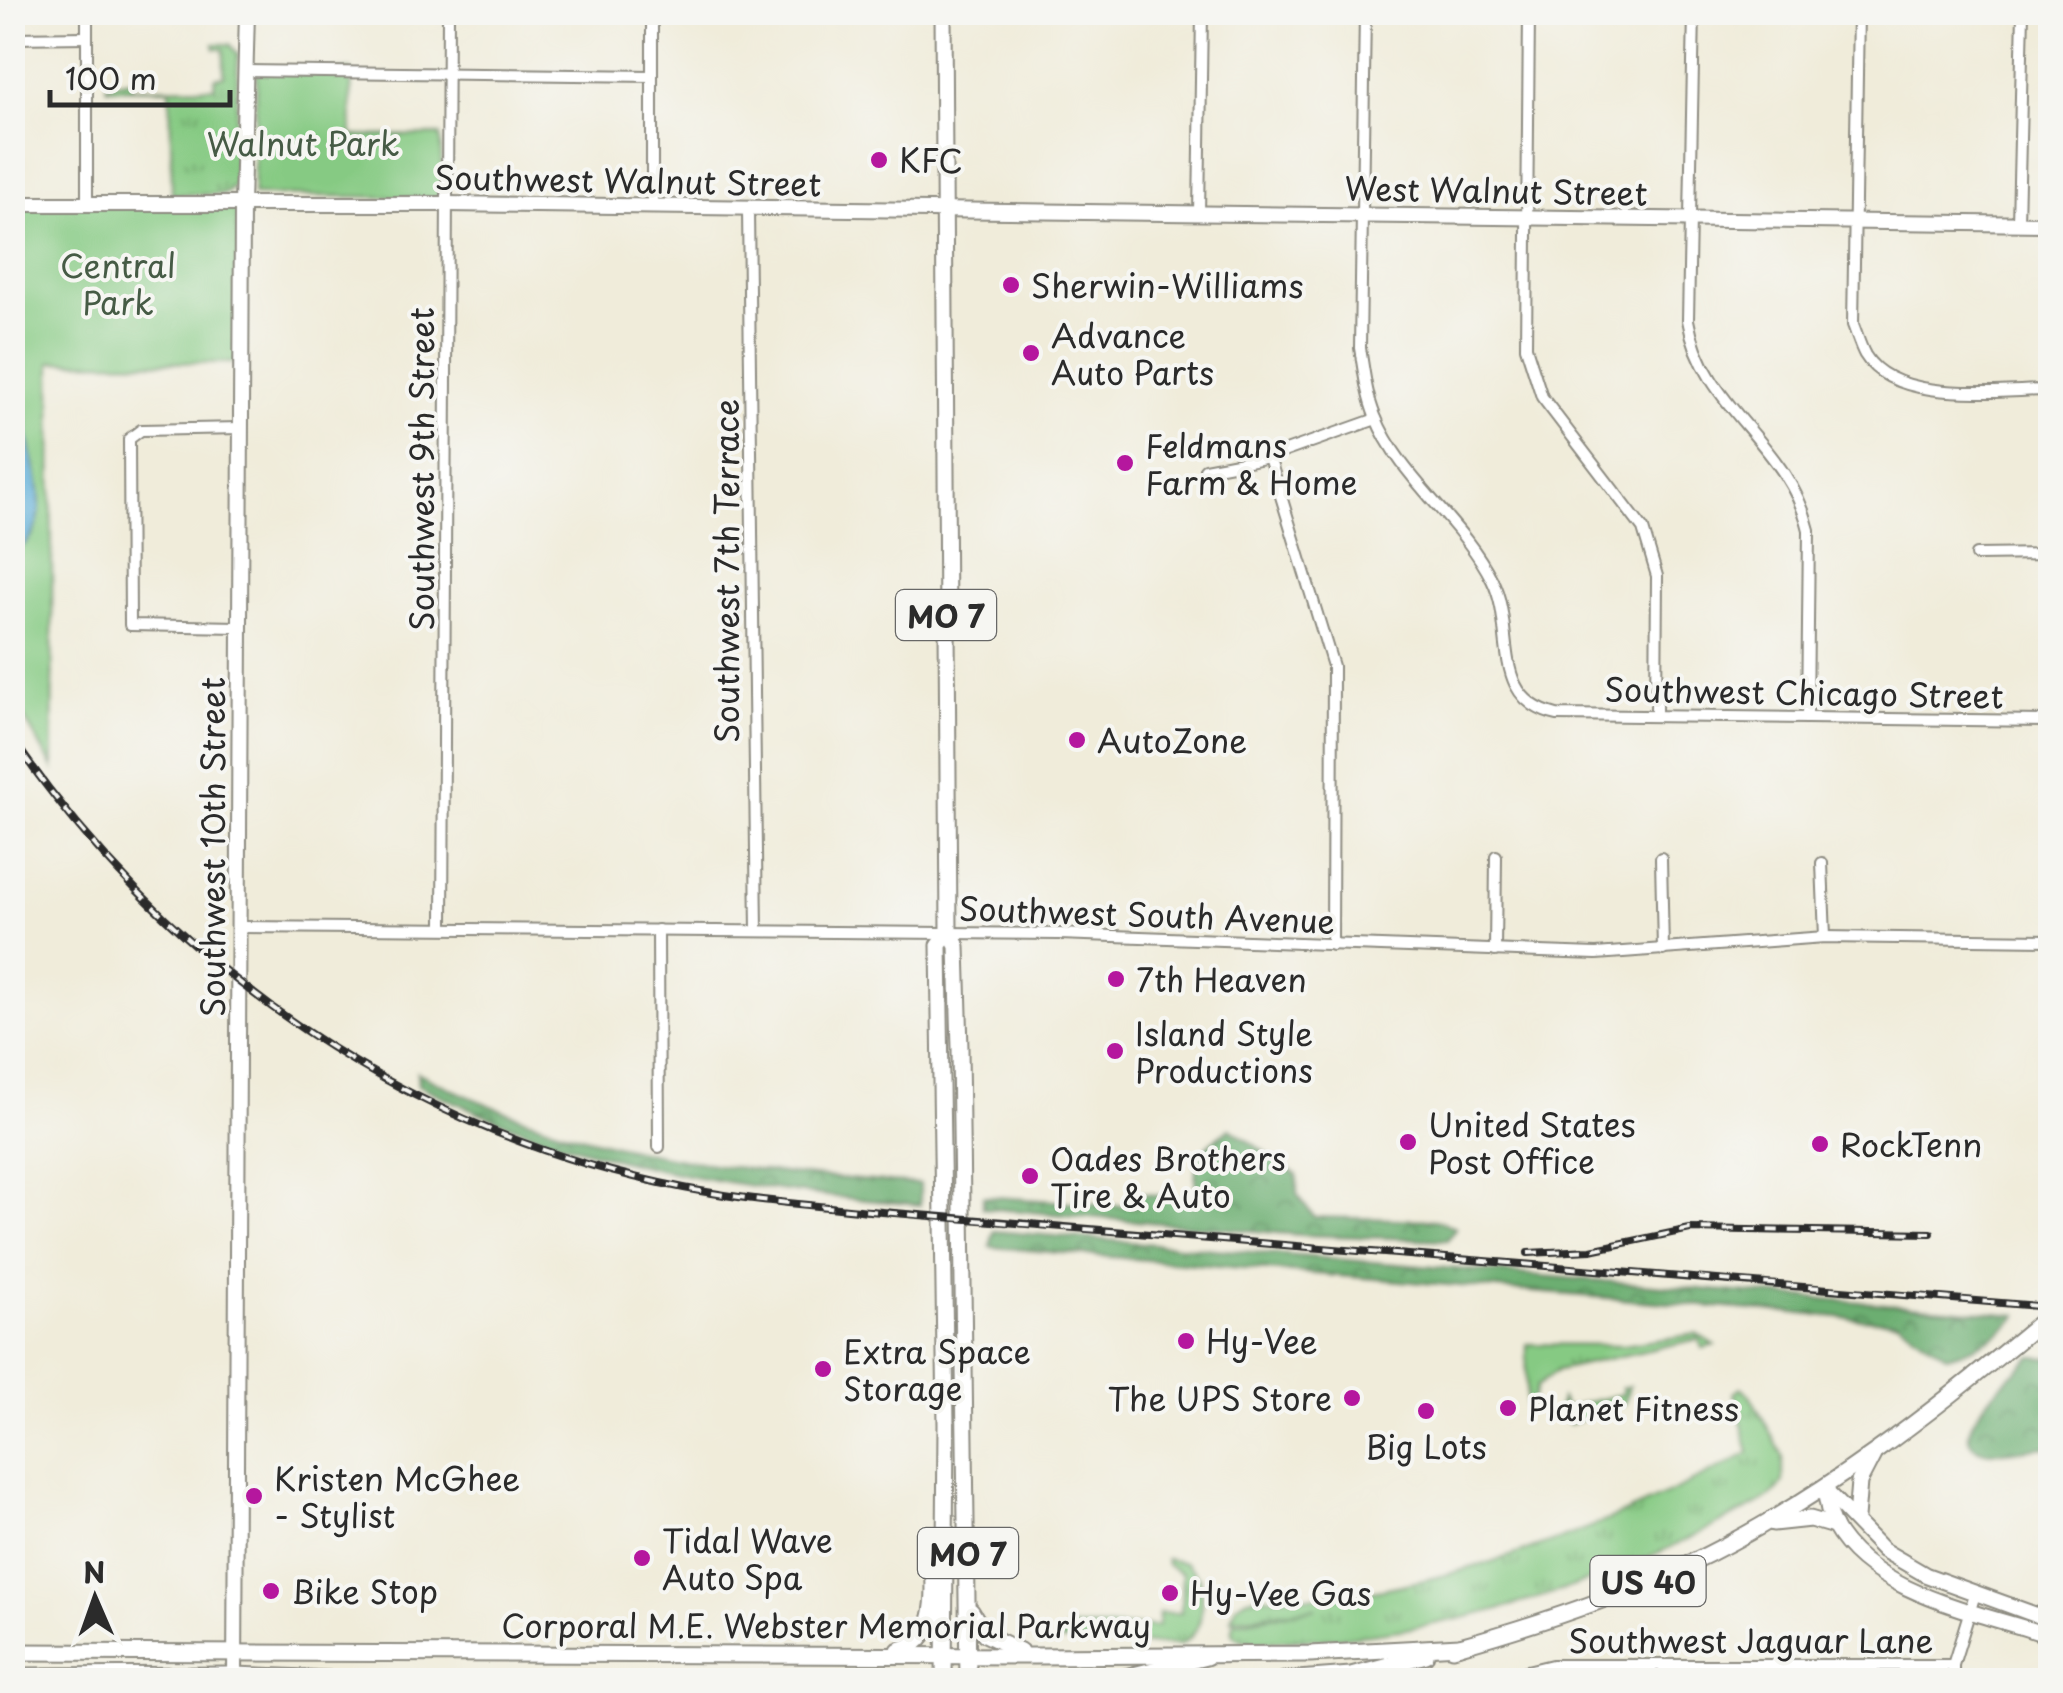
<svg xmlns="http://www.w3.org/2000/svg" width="2063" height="1693" font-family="'Playpen Sans',sans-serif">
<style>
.grass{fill:url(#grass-tufts);stroke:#587a57;stroke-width:2.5}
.forest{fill:url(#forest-crowns);stroke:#4c6c4e;stroke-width:2.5}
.green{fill:#86ca83;stroke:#587a57;stroke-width:2.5}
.water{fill:#5fafd9;stroke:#456d82;stroke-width:2.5}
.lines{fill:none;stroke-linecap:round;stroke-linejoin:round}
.stream{stroke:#5fafd9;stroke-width:4}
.street-casing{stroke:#8e8c82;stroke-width:14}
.secondary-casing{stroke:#8e8c82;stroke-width:18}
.primary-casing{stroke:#8e8c82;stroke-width:19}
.street{stroke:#fff;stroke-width:10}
.secondary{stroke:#fff;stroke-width:14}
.primary{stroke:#fff;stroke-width:15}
.rail-casing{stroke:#2b2b2b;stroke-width:8}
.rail{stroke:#f6f6f2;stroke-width:4;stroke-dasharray:11;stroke-linecap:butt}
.poi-dot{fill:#b5179e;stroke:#f6f6f2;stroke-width:4}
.labels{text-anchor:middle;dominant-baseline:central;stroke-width:8;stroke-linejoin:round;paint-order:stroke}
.shield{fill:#f6f6f2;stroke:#686867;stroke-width:2.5}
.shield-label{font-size:30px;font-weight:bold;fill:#2b2b2b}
.park-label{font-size:32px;fill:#465b45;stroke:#f6f6f2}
.poi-label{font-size:32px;fill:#2b2b2b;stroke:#f6f6f2;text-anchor:start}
.street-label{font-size:32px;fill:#2b2b2b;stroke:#f6f6f2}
</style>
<defs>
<pattern id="grass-tufts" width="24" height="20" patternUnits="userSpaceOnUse" patternTransform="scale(2.5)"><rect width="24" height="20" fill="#86ca83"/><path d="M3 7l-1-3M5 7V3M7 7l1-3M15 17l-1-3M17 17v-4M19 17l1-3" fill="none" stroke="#6ea46b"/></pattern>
<pattern id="forest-crowns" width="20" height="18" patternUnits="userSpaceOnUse" patternTransform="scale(2.5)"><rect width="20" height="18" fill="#6cae71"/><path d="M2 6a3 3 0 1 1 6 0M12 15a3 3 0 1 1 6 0" fill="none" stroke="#598e5d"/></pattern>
</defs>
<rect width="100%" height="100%" fill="#f6f6f2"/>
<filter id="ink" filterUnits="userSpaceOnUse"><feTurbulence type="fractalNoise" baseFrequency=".01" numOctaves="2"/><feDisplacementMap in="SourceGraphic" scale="20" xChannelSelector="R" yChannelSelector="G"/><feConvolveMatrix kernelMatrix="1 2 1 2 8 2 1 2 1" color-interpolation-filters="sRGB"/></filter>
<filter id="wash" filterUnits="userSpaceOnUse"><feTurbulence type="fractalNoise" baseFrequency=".0048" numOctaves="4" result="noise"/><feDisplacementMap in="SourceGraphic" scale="40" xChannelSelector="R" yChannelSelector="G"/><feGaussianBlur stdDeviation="2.25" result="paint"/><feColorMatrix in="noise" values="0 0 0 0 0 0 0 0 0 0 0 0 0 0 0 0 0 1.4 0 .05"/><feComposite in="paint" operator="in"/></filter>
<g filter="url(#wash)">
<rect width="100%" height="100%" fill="#f0ecda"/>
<g class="grass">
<polygon points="214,44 230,44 238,54 234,187 225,194 172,195 170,89 107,88 106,85 131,80 132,88 214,87 215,78 224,76 224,49 215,49"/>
<polygon points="1696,1334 1715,1345 1703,1348 1698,1339 1558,1370 1537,1386 1530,1406 1526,1406 1527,1344 1624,1345"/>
<polygon points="1629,1386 1625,1403 1569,1424 1558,1413 1561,1399 1566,1407 1623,1394 1622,1388"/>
<path d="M1741 1388 1750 1395 1783 1456V1483C1773 1501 1738 1513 1720 1523 1587 1592 1439 1636 1290 1640 1272 1641 1244 1648 1232 1633L1234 1622 1316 1608 1231 1619 1236 1605 1248 1598C1283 1593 1319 1600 1355 1594 1495 1571 1625 1519 1749 1453L1734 1393Z"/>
<path d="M1166 1559 1186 1563 1200 1578C1202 1605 1206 1634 1178 1645L1060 1641V1635L1069 1628 1158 1626 1159 1613H1181L1182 1573 1167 1565Z"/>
</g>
<g class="forest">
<path d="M417 1072C580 1156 741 1173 920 1184V1205C732 1188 590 1169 418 1085Z"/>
<path d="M1230 1128 1297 1175V1194L1314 1217 1436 1220 1456 1228 1447 1240 1301 1235 983 1208V1196L1138 1207 1139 1193 1196 1200C1194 1158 1195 1153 1230 1128Z"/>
<path d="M994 1231 2018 1315C2002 1337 1973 1349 1947 1356L1898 1322 990 1247Z"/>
<path d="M2032 1357 2050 1358V1447C2032 1447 2013 1453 1995 1452 1925 1449 2016 1370 2032 1357Z"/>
</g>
<g class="green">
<polygon points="351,70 352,136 440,135 443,190 435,198 253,195 257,71"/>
<polygon points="12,204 242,205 241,363 51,362 53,768 13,699"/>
</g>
<path class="water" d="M12 369C26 395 24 418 30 446 38 482 54 530 13 553Z"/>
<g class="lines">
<polyline class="stream" points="889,1648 909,1629"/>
</g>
</g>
<g filter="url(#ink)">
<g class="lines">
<g class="street-casing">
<g id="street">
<path d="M1365 12 1360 348C1364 371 1366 394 1375 416 1400 479 1462 520 1492 580 1517 629 1488 699 1557 715L2050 721"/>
<polyline points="1529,12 1526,347 1542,397 1643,529 1657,576 1656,714"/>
<path d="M1694 12 1688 320C1703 409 1788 442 1809 530L1807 718"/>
<path d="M1858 12 1853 325C1857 335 1860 346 1865 355 1895 405 2000 390 2050 390"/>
<polyline points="12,38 87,37"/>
<polyline points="245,71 652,76"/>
<polyline points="87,204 87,12"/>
<polyline points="652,208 652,12"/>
<polyline points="748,211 757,931"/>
<polyline points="1199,214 1202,12"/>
<polyline points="2018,223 2023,12"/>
<polyline points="1269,457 1333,666 1332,945"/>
<polyline points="1205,469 1269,457 1376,419"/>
<polyline points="1976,555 2050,554"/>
<polyline points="239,627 130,625 129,439 141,430 241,428"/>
<polyline points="1661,858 1663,950"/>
<polyline points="1822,863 1825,937"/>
<polyline points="443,926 448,12"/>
<polyline points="241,927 1059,934 1596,954 1825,937 2050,940"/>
<polyline points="658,930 659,1147"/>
<polyline points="1495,951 1496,856"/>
<polyline points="1490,1680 1552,1665 1953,1665"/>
<polyline points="1953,1680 1953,1665 1975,1594"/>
</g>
</g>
<g class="secondary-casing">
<g id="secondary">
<polyline points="12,204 447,204 2050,224"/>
<path d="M1824 1488C1827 1500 1828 1516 1834 1526 1872 1595 1983 1613 2050 1636"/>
<polyline points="1824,1489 1883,1550 1926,1575 2050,1620"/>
<polyline points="235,1680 242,205 247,12"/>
</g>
</g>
<g class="primary-casing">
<g id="primary">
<polyline points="943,12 949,932 957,946 960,1048 968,1680"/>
<polyline points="1856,1518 1859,1482 1873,1455"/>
<polyline points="1773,1523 1810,1519 1834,1526"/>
<polyline points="971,1611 985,1634 1020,1651"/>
<path d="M1453 1648C1531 1626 1609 1601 1682 1567 1817 1504 1937 1409 2050 1314"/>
<path d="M899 1650C946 1639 932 1577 932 1540L945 1535"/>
<polyline points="12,1652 1034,1656 1310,1654 1460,1646"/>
<polyline points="12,1676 235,1675 351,1680"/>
<polyline points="944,1680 946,1425 939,945 949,932"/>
<polyline points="1113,1680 1206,1657"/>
<polyline points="1284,1680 1351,1675 1426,1655"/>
</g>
</g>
<use href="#street" class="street"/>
<use href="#secondary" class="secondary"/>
<use href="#primary" class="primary"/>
<g class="rail-casing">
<g id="rail">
<path d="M12 738C170 969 408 1134 684 1188 745 1200 808 1205 870 1211 992 1222 1113 1231 1234 1241 1506 1263 1779 1284 2050 1307"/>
<polyline points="1528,1253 1591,1250 1690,1229 1931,1233"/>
</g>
</g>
<use href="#rail" class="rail"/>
</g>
</g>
<g class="poi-dot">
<circle cx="879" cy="160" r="10"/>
<circle cx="1011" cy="285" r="10"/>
<circle cx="1031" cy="353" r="10"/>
<circle cx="1125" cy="463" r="10"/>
<circle cx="1077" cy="740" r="10"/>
<circle cx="1116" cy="979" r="10"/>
<circle cx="1115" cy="1051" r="10"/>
<circle cx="1408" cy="1142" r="10"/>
<circle cx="1820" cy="1144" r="10"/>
<circle cx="1030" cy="1176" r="10"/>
<circle cx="1186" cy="1341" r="10"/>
<circle cx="823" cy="1369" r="10"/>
<circle cx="1352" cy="1398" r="10"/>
<circle cx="1508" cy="1408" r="10"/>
<circle cx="1426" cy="1411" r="10"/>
<circle cx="254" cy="1496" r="10"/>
<circle cx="642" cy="1558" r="10"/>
<circle cx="271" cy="1591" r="10"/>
<circle cx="1170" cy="1593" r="10"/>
</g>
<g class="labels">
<g class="shield">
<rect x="896" y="590" width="100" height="50" rx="8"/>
<rect x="918" y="1528" width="100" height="50" rx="8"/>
<rect x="1590.5" y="1556" width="115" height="50" rx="8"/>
</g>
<g class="shield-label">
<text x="946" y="615">MO 7</text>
<text x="968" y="1553">MO 7</text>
<text x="1648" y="1581">US 40</text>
</g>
<g class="park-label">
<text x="303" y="143">Walnut Park</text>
<text x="118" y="265">Central<tspan x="118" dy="37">Park</tspan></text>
</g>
<g class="poi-label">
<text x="899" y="160">KFC</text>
<text x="1031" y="285">Sherwin-Williams</text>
<text x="1051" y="335">Advance<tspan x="1051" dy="37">Auto Parts</tspan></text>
<text x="1145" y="445">Feldmans<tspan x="1145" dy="37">Farm &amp; Home</tspan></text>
<text x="1097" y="740">AutoZone</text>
<text x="1136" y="979">7th Heaven</text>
<text x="1135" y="1033">Island Style<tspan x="1135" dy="37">Productions</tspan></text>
<text x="1428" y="1124">United States<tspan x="1428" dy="37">Post Office</tspan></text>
<text x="1840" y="1144">RockTenn</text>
<text x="1050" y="1158">Oades Brothers<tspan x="1050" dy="37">Tire &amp; Auto</tspan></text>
<text x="1206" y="1341">Hy-Vee</text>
<text x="843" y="1351">Extra Space<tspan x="843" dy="37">Storage</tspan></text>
<text x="1332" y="1398" text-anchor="end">The UPS Store</text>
<text x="1528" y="1408">Planet Fitness</text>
<text x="1426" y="1446" text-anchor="middle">Big Lots</text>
<text x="274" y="1478">Kristen McGhee<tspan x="274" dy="37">- Stylist</tspan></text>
<text x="662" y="1540">Tidal Wave<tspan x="662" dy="37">Auto Spa</tspan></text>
<text x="291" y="1591">Bike Stop</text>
<text x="1190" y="1593">Hy-Vee Gas</text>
</g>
<g class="street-label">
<text transform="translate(628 180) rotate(1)">Southwest Walnut Street</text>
<text transform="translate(1496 190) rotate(1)">West Walnut Street</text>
<text transform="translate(421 469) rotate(-90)">Southwest 9th Street</text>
<text transform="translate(726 571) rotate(-90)">Southwest 7th Terrace</text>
<text transform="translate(1804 692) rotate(1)">Southwest Chicago Street</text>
<text transform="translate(212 847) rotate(-90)">Southwest 10th Street</text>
<text transform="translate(1147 914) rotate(2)">Southwest South Avenue</text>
<text x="826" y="1625">Corporal M.E. Webster Memorial Parkway</text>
<text x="1751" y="1640">Southwest Jaguar Lane</text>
</g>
</g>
<rect width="2063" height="1693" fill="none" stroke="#f6f6f2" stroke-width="50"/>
<g transform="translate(95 1598) rotate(358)" stroke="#f6f6f2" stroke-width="8" paint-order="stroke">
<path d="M0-8L18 38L0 25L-18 38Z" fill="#2b2b2b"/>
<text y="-15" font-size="28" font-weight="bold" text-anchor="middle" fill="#2b2b2b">N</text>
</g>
<path d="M50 90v15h180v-15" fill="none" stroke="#2b2b2b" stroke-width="5"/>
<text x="65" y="90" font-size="30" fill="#2b2b2b" stroke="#f6f6f2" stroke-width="8" paint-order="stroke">100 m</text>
</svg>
